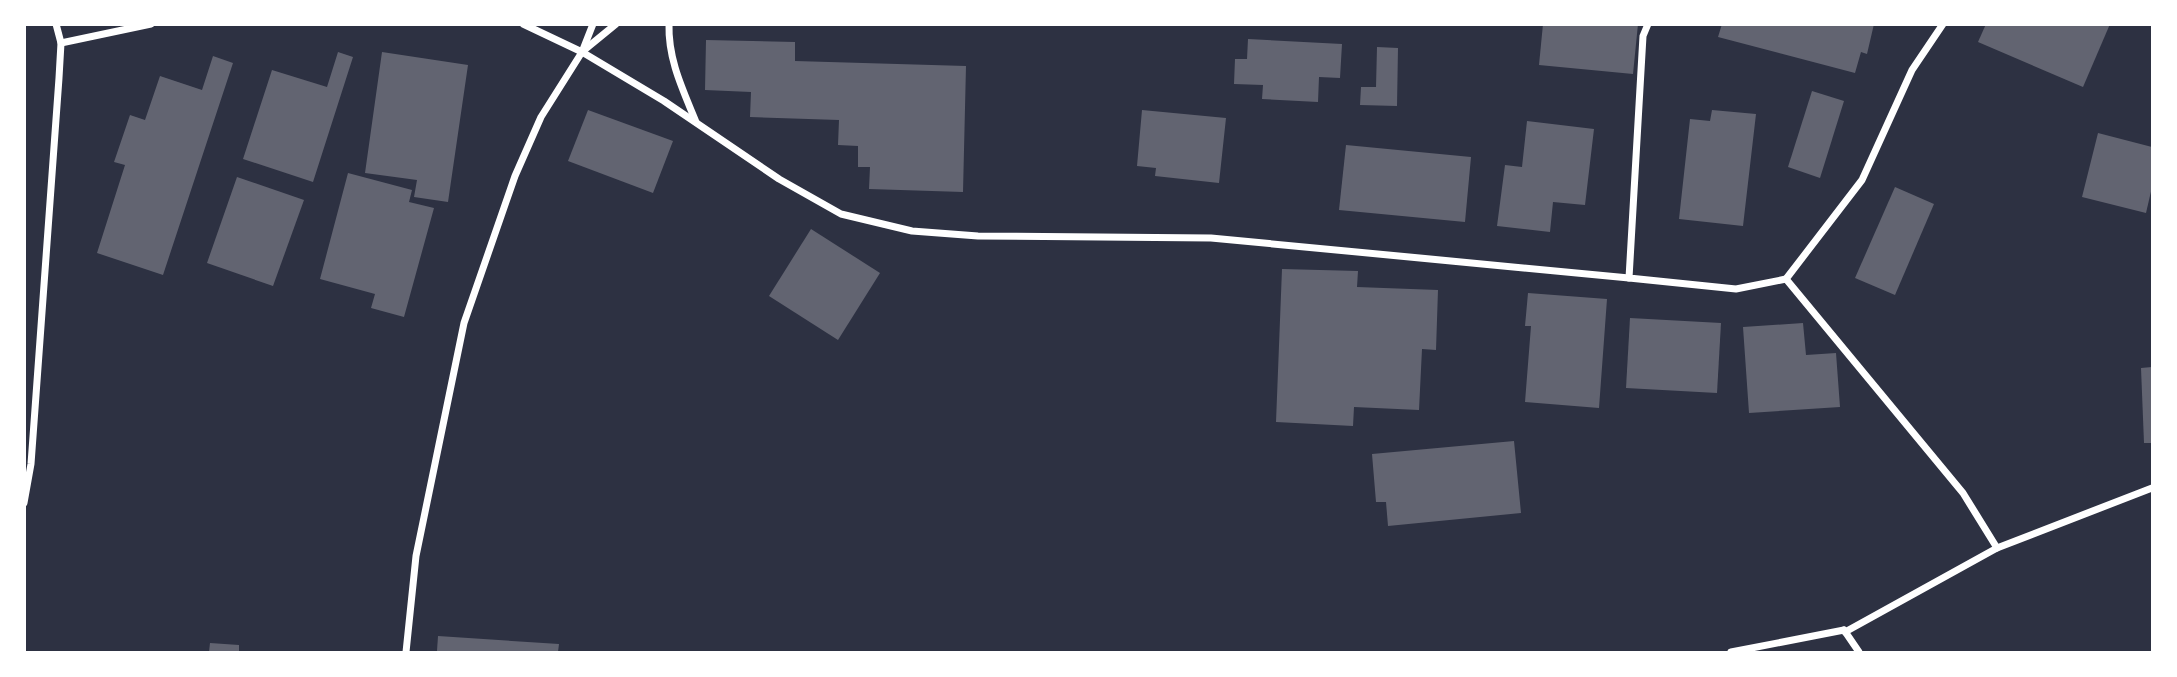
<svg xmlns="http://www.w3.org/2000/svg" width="2177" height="677" font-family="Rubik,sans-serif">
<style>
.building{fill:#626471}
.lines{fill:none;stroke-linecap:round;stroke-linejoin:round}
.minor{stroke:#fff;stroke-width:7}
</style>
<rect width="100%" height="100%" fill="#2d3142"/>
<g class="building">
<polygon points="1543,24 1638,24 1633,74 1539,65"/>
<polygon points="1722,24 1874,24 1867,54 1861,52 1855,73 1718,37"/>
<polygon points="1986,24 2110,24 2083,87 1978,42"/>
<polygon points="1248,39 1342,44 1340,78 1319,77 1318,102 1262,99 1263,85 1234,84 1235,59 1247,59"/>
<polygon points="706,40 795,42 795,61 966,66 963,192 869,189 870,167 858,167 858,146 838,145 839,120 750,117 751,92 705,90"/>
<polygon points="1377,47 1398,48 1397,106 1360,105 1361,87 1376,87"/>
<polygon points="338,52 353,57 313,182 243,159 272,70 327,87"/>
<polygon points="382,52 468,65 448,202 414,197 417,180 365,173"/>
<polygon points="213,56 233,63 163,275 97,253 125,165 114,162 130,115 145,120 160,76 202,90"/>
<polygon points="1812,91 1844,101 1820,178 1788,167"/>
<polygon points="588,110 673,141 653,193 568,161"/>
<polygon points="1142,110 1226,118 1219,183 1155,176 1156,168 1137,166"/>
<polygon points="1712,110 1756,114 1743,226 1679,219 1690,119 1710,121"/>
<polygon points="1527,121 1594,129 1585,205 1553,202 1550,232 1497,226 1505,165 1522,167"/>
<polygon points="2098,133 2152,147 2152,187 2146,213 2082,197"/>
<polygon points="1346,145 1471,157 1465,222 1339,210"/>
<polygon points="348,173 412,190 409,202 434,208 404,317 371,308 375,294 320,279"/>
<polygon points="237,177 304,200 273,286 207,263"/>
<polygon points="1895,187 1934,204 1895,295 1855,278"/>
<polygon points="811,229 880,273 838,340 769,296"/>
<polygon points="1282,269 1358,271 1357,287 1438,290 1436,350 1422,349 1419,410 1354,407 1353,426 1276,422"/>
<polygon points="1528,293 1607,299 1599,408 1525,402 1531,326 1525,326"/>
<polygon points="1630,318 1721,323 1717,393 1626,388"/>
<polygon points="1803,323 1806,355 1836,353 1840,407 1749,413 1743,327"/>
<polygon points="2152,367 2152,443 2144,443 2141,368"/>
<polygon points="1514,441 1521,513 1388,526 1386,502 1376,502 1372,454"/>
<polygon points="438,636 559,644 558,652 437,651"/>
<polygon points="210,643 239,645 239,652 209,652"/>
</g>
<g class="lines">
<g class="minor">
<polyline points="523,24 582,52 664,101 779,179 841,214 912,231 978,236 1211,238 1629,278"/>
<path d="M669 24C668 60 683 90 696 122"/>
<polyline points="1648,24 1643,36 1629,278 1736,289 1786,279"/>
<polyline points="1943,24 1912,70 1862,180 1786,279 1963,493 1997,548"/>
<polyline points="61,43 151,24"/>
<polyline points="583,51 616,24"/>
<polyline points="24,503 31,464 59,78 61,43 56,24"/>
<polyline points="1844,630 1859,652"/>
<polyline points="406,652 416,556 464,323 515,176 541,117 582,52 593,24"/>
<polyline points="1731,652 1844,630 1845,632 1997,548 2152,488"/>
</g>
</g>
<rect width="2177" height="677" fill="none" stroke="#ffffff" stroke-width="52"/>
</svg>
